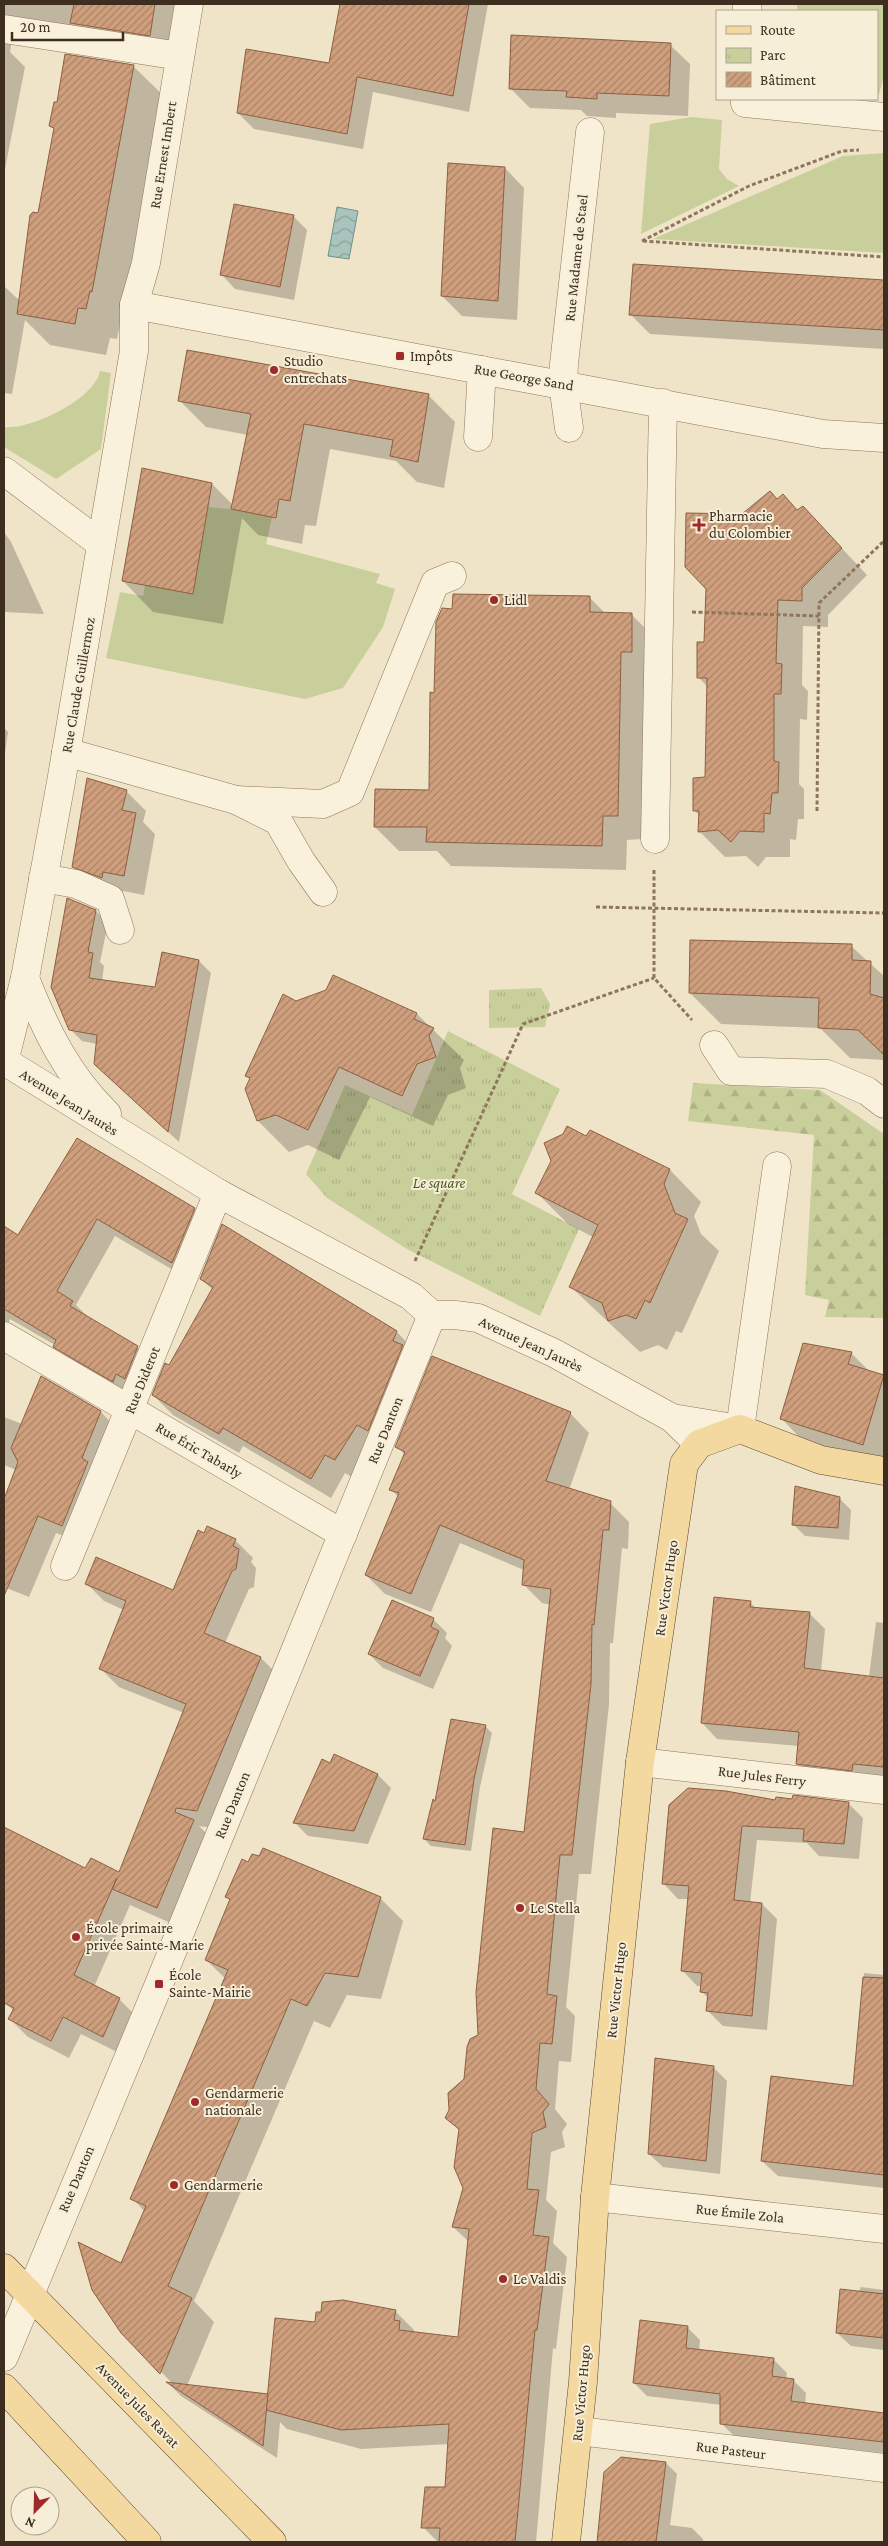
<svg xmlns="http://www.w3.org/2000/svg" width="888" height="2546" font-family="'Crimson Pro',serif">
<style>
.green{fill:#c9cf9b}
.forest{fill:url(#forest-firs)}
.park{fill:url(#park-tufts)}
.water{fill:url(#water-waves);stroke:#6f938a}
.shadow{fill:#0003}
.building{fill:url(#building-hatch);stroke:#8d5f41}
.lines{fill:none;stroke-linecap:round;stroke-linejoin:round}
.minor-casing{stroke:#8d765c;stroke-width:29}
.major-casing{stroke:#5b4430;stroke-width:29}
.path{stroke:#8d765c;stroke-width:3;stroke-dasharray:4 2.5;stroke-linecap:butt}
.minor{stroke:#faf1dc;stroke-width:28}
.major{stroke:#f3d9a0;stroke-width:28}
.poi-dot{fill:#9e2a2b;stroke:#f7eed8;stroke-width:2}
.labels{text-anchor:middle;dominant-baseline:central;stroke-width:4;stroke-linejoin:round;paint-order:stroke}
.street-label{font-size:15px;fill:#3d2e20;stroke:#f7eed8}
.poi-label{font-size:15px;fill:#3d2e20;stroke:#f7eed8;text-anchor:start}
.park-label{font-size:15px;font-style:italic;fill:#4d5a26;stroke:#f7eed8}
</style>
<defs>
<pattern id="forest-firs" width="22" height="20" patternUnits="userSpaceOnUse" patternTransform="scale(1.25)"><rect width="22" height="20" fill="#c9cf9b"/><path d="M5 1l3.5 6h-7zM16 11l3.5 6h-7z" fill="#aeb285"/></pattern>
<pattern id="park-tufts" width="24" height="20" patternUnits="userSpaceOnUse" patternTransform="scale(1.25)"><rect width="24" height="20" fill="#c9cf9b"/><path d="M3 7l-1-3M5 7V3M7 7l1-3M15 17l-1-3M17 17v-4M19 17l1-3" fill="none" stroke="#aeb285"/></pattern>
<pattern id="water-waves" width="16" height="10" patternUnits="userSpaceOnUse" patternTransform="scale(1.25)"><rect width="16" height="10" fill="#a9c4bc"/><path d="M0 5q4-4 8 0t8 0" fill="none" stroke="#8ba098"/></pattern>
<pattern id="building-hatch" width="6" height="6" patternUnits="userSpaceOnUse" patternTransform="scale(1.25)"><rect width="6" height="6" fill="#cf9f7d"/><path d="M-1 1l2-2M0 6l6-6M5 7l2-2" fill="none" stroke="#a98266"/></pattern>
</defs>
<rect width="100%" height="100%" fill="#f0e4c8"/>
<g class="green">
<polygon points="797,4 884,4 884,76 879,94 877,94 877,11 797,11"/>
<polygon points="691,117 722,120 719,169 727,179 739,186 641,234 650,124"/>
<polygon points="884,153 884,253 653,239 843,156"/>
<path d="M100 371 111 373 101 449 56 479 4 447V427C31 430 95 399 100 371Z"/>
<polygon points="208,507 238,510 272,517 266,544 380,574 376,583 395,589 383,627 343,688 305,699 106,658 120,592 143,596 145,585 193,594"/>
</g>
<polygon class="forest" points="693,1083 820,1090 884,1134 884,1318 825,1317 829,1300 805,1295 814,1135 688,1121"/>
<g class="park">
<polygon points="541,988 550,1004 545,1027 489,1028 489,990"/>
<polygon points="448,1031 560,1089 512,1194 579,1229 540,1316 407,1249 327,1198 306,1174 345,1085 412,1115"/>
</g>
<polygon class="water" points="337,207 358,211 349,259 328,256"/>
<g class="shadow">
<polygon points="4,4 180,4 171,56 12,41 10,52 25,67 4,174"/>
<polygon points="341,4 488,4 469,112 373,92 363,149 254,129 238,113 330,65"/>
<polygon points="670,45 690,64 688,116 616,113 616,118 587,116 581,110 530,108 510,88"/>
<polygon points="133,66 165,97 117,339 110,338 106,355 50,345 25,320 12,394 4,393 4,286 20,301 55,130 50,125"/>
<polygon points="505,168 524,188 517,320 462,316 442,296"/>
<polygon points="293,216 307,230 294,300 235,289 222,275"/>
<polygon points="634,266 884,281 884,349 650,334 630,314"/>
<polygon points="188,352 429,396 455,422 444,488 417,482 396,461 330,449 316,526 305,525 302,544 258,535 242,518 223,624 153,612 123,581 212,484 233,505 248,435 206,427 180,401"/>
<polygon points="783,496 798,511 803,507 867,575 828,615 828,627 803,626 802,685 808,691 807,720 800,719 799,784 804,789 804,819 798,819 796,840 790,839 790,857 766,857 758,867 746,856 725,857 699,831 700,816 694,810 706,779 708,687 698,677 705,643 742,516"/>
<polygon points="4,532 11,542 44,614 4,612"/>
<polygon points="590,598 606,614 632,615 656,639 642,839 627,840 626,870 451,866 437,851 399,851 375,827 430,791 435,695 453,610"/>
<polygon points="4,728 8,732 4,760"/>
<polygon points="126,791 146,811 143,822 155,834 144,895 123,891 122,897 94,887 74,867"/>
<polygon points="96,911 108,923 100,962 104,966 102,981 156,988 163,954 199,961 211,973 179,1142 107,1076 97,1044 82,1041 70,1029"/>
<polygon points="851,946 884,976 884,1060 850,1058 820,1028 721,1024 690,993"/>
<polygon points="334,976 417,1014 464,1060 460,1068 466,1088 448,1095 433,1126 370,1097 339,1160 308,1145 289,1152 258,1121 251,1080 247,1075 296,1002 327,991"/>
<polygon points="590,1132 670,1170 701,1202 694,1216 701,1234 719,1251 682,1333 676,1331 667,1350 658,1345 640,1352 571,1287 593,1237 568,1224 537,1193"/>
<polygon points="77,1140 194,1209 212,1227 190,1280 115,1236 76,1305 90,1319 137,1347 155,1365 131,1399 73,1364 55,1345 10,1319 4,1338 4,1228 19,1237"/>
<polygon points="223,1226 397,1332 416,1352 355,1479 345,1473 331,1498 243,1446 239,1453 173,1415 153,1395 213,1290 201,1279"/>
<polygon points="851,1353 870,1372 884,1377 883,1464 801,1439 782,1419"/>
<polygon points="101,1412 118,1430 79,1542 56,1533 29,1597 4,1587 4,1502 16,1470 4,1465 4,1417 22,1424"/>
<polygon points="570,1413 589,1433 569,1490 610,1503 629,1522 628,1549 622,1548 613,1643 610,1643 609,1704 591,1874 579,1874 566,2007 575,2016 571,2062 559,2061 555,2109 567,2124 562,2132 565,2147 551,2152 546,2200 557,2211 553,2243 567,2257 556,2349 553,2348 536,2542 438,2542 423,2527 446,2488 449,2444 361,2449 287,2429 280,2422 277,2458 181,2396 169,2384 173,2384 122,2332 122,2265 145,2212 132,2198 226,1979 206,1960 231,1901 227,1897 380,1898 403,1921 381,1999 347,1995 330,2028 314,2021 194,2301 214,2322 187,2386 269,2395 316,2323 395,2311 414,2330 414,2333 460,2338 469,2242 453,2227 464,2187 460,2131 447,2118 465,2080 480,2035 525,1834 551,1605 542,1603 523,1584 524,1570 460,1543 431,1612 385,1594 366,1575 399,1498 391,1489 405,1455 397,1446"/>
<polygon points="839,1498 851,1510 849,1540 805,1536 793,1524"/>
<polygon points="205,1534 235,1540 253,1558 251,1562 256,1568 254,1587 249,1589 225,1643 261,1658 279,1676 215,1828 199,1826 211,1838 175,1925 130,1905 94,1987 119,1999 137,2017 121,2054 81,2034 69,2058 28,2037 10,2019 14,2011 5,2002 7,1997 4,1995 4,1828 86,1869 120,1874 184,1713 119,1687 101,1669 124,1610 104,1601 86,1583 174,1591"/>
<polygon points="750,1602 756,1609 809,1613 825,1629 821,1671 869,1677 876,1622 884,1623 884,1780 813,1779 797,1764 799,1746 717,1739 702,1723"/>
<polygon points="433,1619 447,1633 445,1638 452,1646 433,1689 383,1668 369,1654"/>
<polygon points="485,1726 492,1733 480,1787 471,1851 431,1846 424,1839"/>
<polygon points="331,1764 378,1775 391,1788 368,1844 308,1836 295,1823"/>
<polygon points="776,1801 848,1803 863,1818 859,1859 819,1856 807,1843 757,1840 750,1903 762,1904 777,1919 767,2030 723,2026 708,2011 709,1999 701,1991 702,1986 697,1986 682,1970 689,1899 678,1899 663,1883 670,1806"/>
<polygon points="864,1973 884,1975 884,2188 778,2176 762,2161 854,2087"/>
<polygon points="713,2067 727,2081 720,2174 663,2167 649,2154"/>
<polygon points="861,2287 884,2290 884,2350 851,2346 837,2333"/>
<polygon points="687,2327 700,2340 699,2351 774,2360 787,2373 786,2379 793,2380 806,2393 805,2404 884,2414 884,2453 734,2436 721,2423 722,2405 647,2396 634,2383"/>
<polygon points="666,2463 677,2474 670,2525 692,2528 703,2539 703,2542 599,2542 605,2472"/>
</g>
<g class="building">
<polygon points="74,4 155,4 150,36 70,23"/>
<polygon points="340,4 469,4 453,96 357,77 347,134 237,113 246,49 329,63"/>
<polygon points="511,35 671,43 669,96 597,93 597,99 566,97 567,91 509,89"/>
<polygon points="65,54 134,65 92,292 90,291 86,309 78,308 75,324 17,314 30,215 33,212 38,213 54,128 49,126 54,102 57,102"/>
<polygon points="448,163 505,167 498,301 441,296"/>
<polygon points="234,204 294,215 280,287 220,275"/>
<polygon points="633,264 884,280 884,330 629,315"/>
<polygon points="187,350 429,394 418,462 390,456 393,440 304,424 290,501 279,499 276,518 231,509 251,414 178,401"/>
<polygon points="142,468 212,483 193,594 122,581"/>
<polygon points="770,491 777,499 783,494 797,510 803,506 842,548 802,588 802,601 778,600 776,663 782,664 781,694 774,694 774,761 779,762 778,793 772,793 770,814 764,813 764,832 740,831 731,842 718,830 698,832 699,811 693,811 693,778 705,777 707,678 697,678 697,642 704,642 706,589 685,567 686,513 742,514"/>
<polygon points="453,594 590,596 590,612 632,613 632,652 621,652 618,816 603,816 602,846 426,842 427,827 374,827 375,789 429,790 430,692 434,693 436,622 442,608 452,609"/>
<polygon points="87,778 127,790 122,810 136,813 124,876 103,872 102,878 72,867"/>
<polygon points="67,898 96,910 88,952 93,953 89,978 155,987 162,952 199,960 168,1132 94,1064 97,1035 69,1030 51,987"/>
<polygon points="690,940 852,944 852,960 871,961 870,994 884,998 884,1055 858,1030 818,1028 819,998 689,993"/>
<polygon points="333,975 417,1013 414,1019 434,1028 429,1036 436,1057 417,1064 402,1096 339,1067 308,1130 276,1115 257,1121 245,1089 250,1078 245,1076 283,994 296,1001 326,990"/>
<polygon points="567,1126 586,1136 590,1130 670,1169 664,1184 675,1213 688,1219 650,1303 645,1300 636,1319 626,1315 608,1321 602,1303 569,1287 598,1225 535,1193 551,1161 544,1143 563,1134"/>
<polygon points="77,1138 195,1208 172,1263 97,1219 57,1291 73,1301 70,1306 138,1346 125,1379 116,1374 113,1382 53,1347 56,1340 4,1309 4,1226 18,1235"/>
<polygon points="222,1224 397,1331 393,1341 403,1345 368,1431 357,1425 335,1460 325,1455 311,1479 223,1428 219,1434 152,1395 165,1363 169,1365 213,1287 200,1279"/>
<polygon points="803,1343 852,1352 848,1364 884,1375 863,1445 780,1419"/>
<polygon points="432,1356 571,1412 546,1481 611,1501 609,1530 603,1530 594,1625 592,1624 591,1684 572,1855 560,1855 547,1994 557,1996 552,2044 540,2043 536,2089 549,2104 543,2112 546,2127 532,2133 527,2189 539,2190 533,2235 549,2237 537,2330 535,2330 515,2542 439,2542 440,2528 421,2528 425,2487 445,2487 449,2424 341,2430 266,2410 275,2318 315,2322 316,2312 321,2312 322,2302 343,2300 396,2310 394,2320 400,2321 399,2330 458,2337 469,2229 452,2227 463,2188 454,2167 459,2129 445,2118 449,2110 448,2093 464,2079 467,2047 470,2039 478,2035 476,1992 493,1828 524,1832 551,1589 522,1585 524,1560 440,1525 411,1594 365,1575 399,1493 389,1490 405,1452 395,1447"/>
<polygon points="41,1376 101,1411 82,1458 88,1462 62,1526 38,1516 4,1596 4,1499 18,1462 11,1448"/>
<polygon points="795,1486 840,1497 838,1528 792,1525"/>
<polygon points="207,1526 236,1539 233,1546 239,1549 236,1569 232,1571 204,1633 261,1657 197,1811 176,1808 175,1812 194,1820 157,1908 112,1889 117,1878 74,1975 120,1998 103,2037 63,2017 51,2041 8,2019 14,2008 4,2003 4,1827 85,1868 91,1858 119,1872 186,1704 99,1669 126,1601 85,1584 96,1557 173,1590 198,1530 204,1533"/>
<polygon points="714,1597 751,1601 750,1607 810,1612 804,1668 884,1678 884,1767 853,1764 852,1771 796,1764 799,1732 701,1723"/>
<polygon points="392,1600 434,1618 431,1627 439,1631 420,1676 368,1654"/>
<polygon points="451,1719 486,1725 474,1779 465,1845 423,1839 433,1799 435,1801"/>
<polygon points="334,1754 378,1774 354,1831 293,1823 322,1759 330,1763"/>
<polygon points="688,1788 726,1791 775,1800 776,1797 792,1799 793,1795 849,1802 844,1844 803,1841 804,1829 742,1826 734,1900 762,1903 752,2016 706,2011 708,1993 700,1992 702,1973 681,1971 689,1886 662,1884 669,1805"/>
<polygon points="263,1848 381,1897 358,1977 325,1973 307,2006 291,1999 168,2286 192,2298 160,2374 121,2333 92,2290 78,2242 121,2263 146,2206 130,2199 228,1970 205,1960 230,1899 225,1897 242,1859 248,1862 252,1854 259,1856"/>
<polygon points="863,1977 884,1978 884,2175 761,2161 771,2076 853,2086"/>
<polygon points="655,2058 714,2066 706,2161 648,2154"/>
<polygon points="840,2289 884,2294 884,2338 836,2333"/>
<polygon points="640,2320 688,2326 686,2348 774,2358 772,2376 794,2379 791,2401 884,2413 884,2442 720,2424 720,2394 633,2383"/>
<polygon points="166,2382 268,2394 263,2446"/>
<polygon points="621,2457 666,2462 656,2542 597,2542 604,2472"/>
</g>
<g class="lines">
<g class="minor-casing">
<g id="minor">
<polyline points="747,11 747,4"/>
<polyline points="4,29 180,56"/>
<polyline points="745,99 745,103 884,117"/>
<polyline points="134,305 823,434 884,438"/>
<polyline points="569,428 563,384 564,364 590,132"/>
<polyline points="478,437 482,370"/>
<polyline points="4,471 101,544"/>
<polyline points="66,752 236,800 278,821 301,861 323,892"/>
<polyline points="236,800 323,804 350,792 435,583 452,576"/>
<polyline points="655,839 663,403"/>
<polyline points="43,878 76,884 110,899 120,930"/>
<path d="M25 978C45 1029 67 1075 107 1114"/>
<polyline points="714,1045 731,1071 827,1074 867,1091 884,1104"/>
<polyline points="4,1061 218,1193 411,1296 432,1315 455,1315 478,1318 554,1353 672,1418 699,1444"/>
<polyline points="4,1062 25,978 61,782 134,351 134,305 146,263 189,4"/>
<polyline points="4,1336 343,1534"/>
<polyline points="672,1418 740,1429 777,1166"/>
<polyline points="65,1566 218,1193"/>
<polyline points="640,1762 884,1790"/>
<polyline points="595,2197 884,2229"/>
<polyline points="4,2357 159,1984 432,1315"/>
<polyline points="579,2431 884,2468"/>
</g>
</g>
<g class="major-casing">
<g id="major">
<polyline points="4,2268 272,2542"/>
<polyline points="4,2388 147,2542"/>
<polyline points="566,2542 583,2382 595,2197 640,1762 684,1464 699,1444 740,1429 821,1460 884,1471"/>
</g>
</g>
<g class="path">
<polyline points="642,241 749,186 842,151 859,150"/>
<polyline points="643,241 884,257"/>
<polyline points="692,612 819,616"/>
<polyline points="817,811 819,603 884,541"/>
<polyline points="654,870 654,978 692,1020"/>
<polyline points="596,907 884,913"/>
<polyline points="415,1261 523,1024 654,978"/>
</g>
<use href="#minor" class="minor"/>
<use href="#major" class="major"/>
</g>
<g class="poi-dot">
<rect x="395" y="351" width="10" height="10" rx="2.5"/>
<circle cx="274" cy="370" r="5"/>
<path d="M696.5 517.5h5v5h5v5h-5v5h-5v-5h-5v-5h5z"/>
<circle cx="494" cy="600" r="5"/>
<circle cx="520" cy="1908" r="5"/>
<circle cx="76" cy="1937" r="5"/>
<rect x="154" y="1979" width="10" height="10" rx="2.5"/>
<circle cx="195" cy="2102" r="5"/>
<circle cx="174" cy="2185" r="5"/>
<circle cx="503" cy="2279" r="5"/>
</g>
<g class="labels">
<g class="street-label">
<text transform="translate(163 155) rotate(-81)">Rue Ernest Imbert</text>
<text transform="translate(576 258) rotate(-84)">Rue Madame de Stael</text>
<text transform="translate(524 377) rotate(10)">Rue George Sand</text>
<text transform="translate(78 685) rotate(-80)">Rue Claude Guillermoz</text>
<text transform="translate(69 1102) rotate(32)">Avenue Jean Jaurès</text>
<text transform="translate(531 1344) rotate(25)">Avenue Jean Jaurès</text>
<text transform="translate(142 1380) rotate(-68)">Rue Diderot</text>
<text transform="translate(385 1430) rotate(-68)">Rue Danton</text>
<text transform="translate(199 1450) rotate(30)">Rue Éric Tabarly</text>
<text transform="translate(666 1588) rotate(-82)">Rue Victor Hugo</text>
<text transform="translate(762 1776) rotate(7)">Rue Jules Ferry</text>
<text transform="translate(232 1805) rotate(-68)">Rue Danton</text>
<text transform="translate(616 1990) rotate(-84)">Rue Victor Hugo</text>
<text transform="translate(76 2179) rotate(-67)">Rue Danton</text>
<text transform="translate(740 2213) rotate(6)">Rue Émile Zola</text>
<text transform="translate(581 2393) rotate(-85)">Rue Victor Hugo</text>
<text transform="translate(138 2405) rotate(46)">Avenue Jules Ravat</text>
<text transform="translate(731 2450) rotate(7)">Rue Pasteur</text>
</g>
<g class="poi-label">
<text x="410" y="356">Impôts</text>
<text x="284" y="361">Studio<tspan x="284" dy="17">entrechats</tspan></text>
<text x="709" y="516">Pharmacie<tspan x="709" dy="17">du Colombier</tspan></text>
<text x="504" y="600">Lidl</text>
<text x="530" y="1908">Le Stella</text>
<text x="86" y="1928">École primaire<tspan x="86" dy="17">privée Sainte-Marie</tspan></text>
<text x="169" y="1975">École<tspan x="169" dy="17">Sainte-Mairie</tspan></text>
<text x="205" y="2093">Gendarmerie<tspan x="205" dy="17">nationale</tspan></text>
<text x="184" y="2185">Gendarmerie</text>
<text x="513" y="2279">Le Valdis</text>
</g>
<g class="park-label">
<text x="439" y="1183">Le square</text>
</g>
</g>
<rect width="888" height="2546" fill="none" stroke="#3d2e20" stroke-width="10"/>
<rect x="716" y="10" width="162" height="90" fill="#f7eed8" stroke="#ada18e"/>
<rect x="726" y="26" width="25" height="8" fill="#f3d9a0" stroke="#ada18e"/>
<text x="760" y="35" font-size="15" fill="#3d2e20">Route</text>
<rect x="726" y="48" width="25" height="15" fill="url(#park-tufts)" stroke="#ada18e"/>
<text x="760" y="60" font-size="15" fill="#3d2e20">Parc</text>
<rect x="726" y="72" width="25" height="15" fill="url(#building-hatch)" stroke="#ada18e"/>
<text x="760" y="85" font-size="15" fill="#3d2e20">Bâtiment</text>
<g transform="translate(35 2511) rotate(203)"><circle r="24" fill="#f7eed8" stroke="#ada18e"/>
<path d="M0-4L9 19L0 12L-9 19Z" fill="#9e2a2b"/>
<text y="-8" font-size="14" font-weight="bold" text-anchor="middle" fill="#3d2e20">N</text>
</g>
<path d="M12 32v8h111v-8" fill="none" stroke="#3d2e20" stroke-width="2.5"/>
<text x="20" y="32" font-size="15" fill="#3d2e20" stroke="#f7eed8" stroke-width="4" paint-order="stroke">20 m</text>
</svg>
